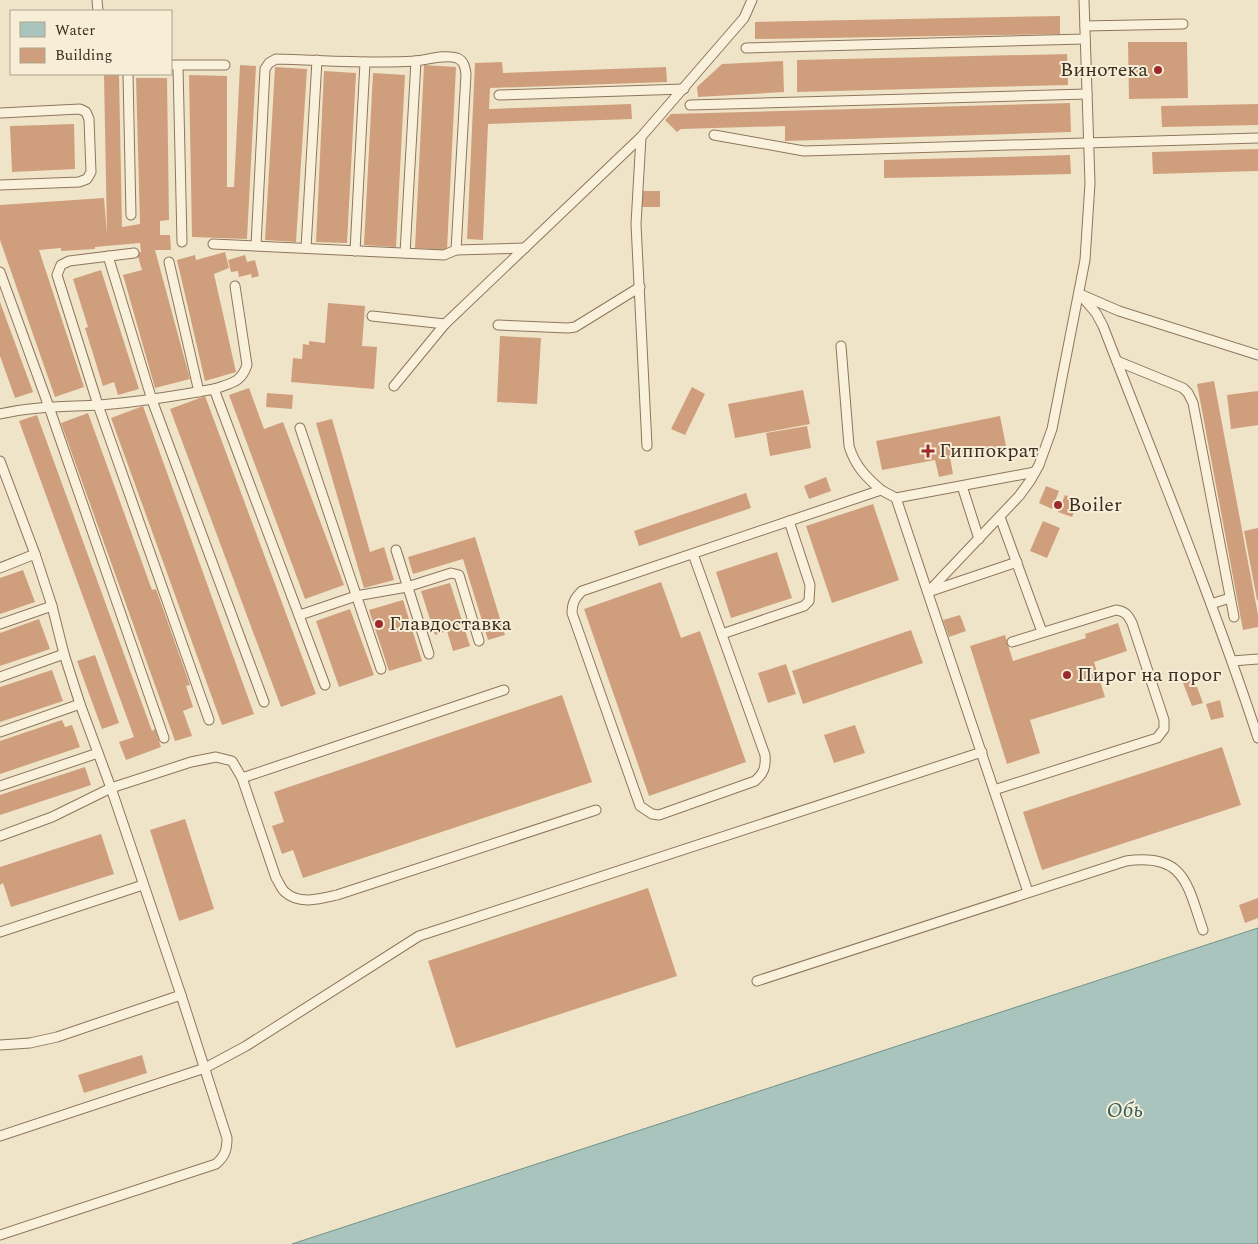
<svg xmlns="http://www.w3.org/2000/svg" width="1258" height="1244" font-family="Spectral,serif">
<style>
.water{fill:#a9c4bc;stroke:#6f938a}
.building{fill:#cf9f7d}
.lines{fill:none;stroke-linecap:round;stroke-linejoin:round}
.service-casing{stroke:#8d765c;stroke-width:11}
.service{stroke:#faf1dc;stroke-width:9}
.poi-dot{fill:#9e2a2b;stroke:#f7eed8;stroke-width:2}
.labels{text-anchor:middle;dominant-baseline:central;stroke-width:4;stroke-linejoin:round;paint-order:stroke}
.poi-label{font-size:20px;fill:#3d2e20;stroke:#f7eed8;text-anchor:start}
.water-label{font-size:21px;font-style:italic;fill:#2f5d5a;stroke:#f7eed8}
</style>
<rect width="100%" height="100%" fill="#f0e4c8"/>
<polygon class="water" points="1258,928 1258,1244 292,1244"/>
<g class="building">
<polygon points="1060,16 1060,34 755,39 755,22"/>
<polygon points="1128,42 1187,42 1188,98 1129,99"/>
<polygon points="1067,54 1068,85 797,92 797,60"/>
<polygon points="783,61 784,92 698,97 697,87 722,64"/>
<polygon points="502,62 503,73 666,67 667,82 490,88 489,109 631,104 632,119 488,124 483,240 467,239 475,63"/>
<polygon points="240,65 256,66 247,239 192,237 189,75 227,76 227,187 234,187"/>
<polygon points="424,65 456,67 447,250 415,248"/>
<polygon points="275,67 307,69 296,242 265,240"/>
<polygon points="324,71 356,73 347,243 316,242"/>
<polygon points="373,73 405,75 396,247 364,245"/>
<polygon points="119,74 122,227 140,224 136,78 167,78 169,220 160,221 160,235 170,235 171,250 155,250 190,379 155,388 123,275 142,270 137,253 141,252 140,243 95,247 95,249 61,251 61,248 39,250 84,387 55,397 0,240 0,205 104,198 107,234 104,75"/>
<polygon points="1070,103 1071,132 785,141 785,126 681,129 677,132 665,120 671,114"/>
<polygon points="1258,104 1258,125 1162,127 1161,106"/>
<polygon points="74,124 75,169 12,172 10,126"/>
<polygon points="1258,149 1258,171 1153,174 1152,152"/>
<polygon points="1070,155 1071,174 884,178 884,160"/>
<rect x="642" y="191" width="18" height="16"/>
<polygon points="225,252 229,268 214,274 236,372 205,381 177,260 195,255 196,260"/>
<polygon points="245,255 247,262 255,260 259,276 252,278 251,274 239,277 238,271 231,272 228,260"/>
<polygon points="101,270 139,389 118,395 114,382 103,386 85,328 88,327 73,279"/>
<polygon points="0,302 33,392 15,398 0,356"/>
<polygon points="328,303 365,306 362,346 377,347 374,389 291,382 293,358 302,359 303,344 309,345 309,341 325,343"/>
<polygon points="500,336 541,338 537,404 497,402"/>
<polygon points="1214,381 1258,615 1258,627 1243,630 1197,384"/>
<polygon points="692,387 705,394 685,435 671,429"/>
<polygon points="249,388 264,429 283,422 344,585 305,599 229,395"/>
<polygon points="803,390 810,424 735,438 728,404"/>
<polygon points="1258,391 1258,425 1231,429 1227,395"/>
<polygon points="267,393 293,395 292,409 266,407"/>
<polygon points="205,396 316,694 281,707 170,409"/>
<polygon points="143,406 254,714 222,725 111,418"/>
<polygon points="88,413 152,590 156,589 190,685 186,686 193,707 183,711 192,736 175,741 61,423"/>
<polygon points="37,415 152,731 155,729 161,747 126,760 119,742 134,737 19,421"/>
<polygon points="1000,416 1006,446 950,457 953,474 939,477 935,460 882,470 876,441"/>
<polygon points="332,419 370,552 384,547 394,580 364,588 316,423"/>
<polygon points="807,426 811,448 770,456 766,433"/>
<polygon points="826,477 831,491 809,499 804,486"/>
<polygon points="1046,486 1059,491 1052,509 1039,503"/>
<polygon points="746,493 751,508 639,546 634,531"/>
<polygon points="1065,495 1079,500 1072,517 1058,512"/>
<polygon points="873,504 899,580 832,603 806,526"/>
<polygon points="1043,521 1060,528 1047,558 1030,551"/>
<polygon points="1258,528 1258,600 1257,600 1244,531"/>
<polygon points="475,537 505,635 488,640 463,559 413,574 408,557"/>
<polygon points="777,552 792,598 731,618 716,572"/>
<polygon points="23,570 35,602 0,614 0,578"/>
<polygon points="661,582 681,638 700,631 746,762 649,796 584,609"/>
<polygon points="450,583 470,646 453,651 447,631 435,635 421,591"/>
<polygon points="403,600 422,661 389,671 369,610"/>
<polygon points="350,609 374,675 339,687 316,621"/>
<polygon points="960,615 966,631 949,637 943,620"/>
<polygon points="39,619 50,649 0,666 0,633"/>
<polygon points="1118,623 1127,651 1094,662 1105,697 1030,720 1040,753 1007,764 970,646 1005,635 1013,661 1086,638 1085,634"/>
<polygon points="911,630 923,663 803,704 792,671"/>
<polygon points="95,655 119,723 102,729 77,661"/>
<polygon points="786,664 796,694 768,703 758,673"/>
<polygon points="52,670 63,701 0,722 0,687"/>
<polygon points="1194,679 1203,703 1192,706 1183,683"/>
<polygon points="562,695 592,782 303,878 293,850 282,854 272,826 284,822 274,792"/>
<polygon points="1220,700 1224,717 1211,720 1206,704"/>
<polygon points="62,720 65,727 72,725 80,747 0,774 0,741"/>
<polygon points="855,725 865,753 834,763 824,735"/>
<polygon points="1222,747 1241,805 1042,870 1023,812"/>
<polygon points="85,767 91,785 0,815 0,795"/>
<polygon points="185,819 214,909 179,921 150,830"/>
<polygon points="101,834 114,874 11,907 3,883 0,885 0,867"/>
<polygon points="648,888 677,976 456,1048 428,961"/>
<polygon points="1258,898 1258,918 1245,923 1239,905"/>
<polygon points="142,1055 147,1073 84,1093 78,1075"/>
</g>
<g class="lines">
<g class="service-casing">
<g id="service">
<polyline points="97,0 98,11"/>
<polyline points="1085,26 1183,24"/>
<polyline points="746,48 1085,39"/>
<polyline points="171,65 225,65"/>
<polyline points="178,66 182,242"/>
<polyline points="128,74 131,215"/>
<polyline points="499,95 684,89"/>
<polyline points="690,105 1087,94"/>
<polyline points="0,113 80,109 86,112 89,119 91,172 87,179 79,182 0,185"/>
<polyline points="714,135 804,151 1258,138"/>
<polyline points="641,137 636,224 647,446"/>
<polyline points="213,244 444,255 456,250 525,248"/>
<path d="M256 245 265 69 269 63 276 59C322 60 368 64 415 61 427 60 445 54 457 58 464 61 465 67 466 74L456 250"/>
<polyline points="306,248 317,60"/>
<polyline points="355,251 365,62"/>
<polyline points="134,253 69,261 61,265 57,275 98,405 209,720"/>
<polyline points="405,253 416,61"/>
<polyline points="108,256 152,400 264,702"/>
<polyline points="169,262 199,392"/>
<polyline points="0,272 49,407 164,738"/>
<path d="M1079 293 1096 313 1103 326C1156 463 1212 598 1258 738"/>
<polyline points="1082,295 1119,311 1258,355"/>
<polyline points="372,316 445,324"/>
<polyline points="498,325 568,328 575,327 640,287"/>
<path d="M841 346 849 446C855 466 866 477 881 490"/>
<polyline points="1117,361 1183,388 1188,393 1193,403 1234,617"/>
<polyline points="394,386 445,324 641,137 744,18 752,0"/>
<path d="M214 389C231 383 241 383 247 365L235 286"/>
<path d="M0 414C33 406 66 407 100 405 138 402 176 396 214 389L325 685"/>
<polyline points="300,428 381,669"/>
<polyline points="0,461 35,554 52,606 64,654 80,704 111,788 181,995 57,1037 30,1043 0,1045"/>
<polyline points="962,486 979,539"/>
<polyline points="896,498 1028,892"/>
<polyline points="1000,517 1042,632"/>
<polyline points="396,550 429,654"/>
<path d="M693 554 765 755C766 767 764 773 755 781L659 815 652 814 640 806 572 613C572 603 575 598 582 591L881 490 896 498 1035 472"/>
<polyline points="0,568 35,554"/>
<polyline points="931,591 1017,562"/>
<polyline points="928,592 1019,496 1030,481 1039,465 1052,429 1085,260 1090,183 1084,0"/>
<polyline points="1211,604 1230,598"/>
<polyline points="300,615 356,596 407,587 451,573 459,575 479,641"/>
<polyline points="0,624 52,606"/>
<polyline points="722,634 804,606 809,601 810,585 789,521"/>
<polyline points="1232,661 1258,659"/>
<polyline points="0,677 64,654"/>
<polyline points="0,732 80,704"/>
<polyline points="242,778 504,690"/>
<polyline points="0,786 98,753"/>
<path d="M994 790 1157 738 1164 729V720L1132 623C1128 615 1125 611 1116 610L1012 642"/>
<path d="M0 836 52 817 111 788 191 762 216 757 232 761 242 778 276 878C279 882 281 889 285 892 299 905 320 899 337 895L596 810"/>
<polyline points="0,932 143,885"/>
<path d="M757 981 1126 861C1185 853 1187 884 1203 930"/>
<polyline points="0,1136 205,1068 246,1046 419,936 982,752"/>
<path d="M0 1235 216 1164C225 1156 227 1150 227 1138L181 995"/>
</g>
</g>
<use href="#service" class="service"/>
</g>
<g class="poi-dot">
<circle cx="1158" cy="70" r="5"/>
<path d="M925.5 443.5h5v5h5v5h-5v5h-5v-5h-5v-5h5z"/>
<circle cx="1058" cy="505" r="5"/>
<circle cx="379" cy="624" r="5"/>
<circle cx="1067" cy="675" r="5"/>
</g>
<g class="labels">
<g class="poi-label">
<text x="1148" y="70" text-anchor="end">Винотека</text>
<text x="939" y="451">Гиппократ</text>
<text x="1068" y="505">Boiler</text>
<text x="389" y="624">Главдоставка</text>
<text x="1077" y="675">Пирог на порог</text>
</g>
<g class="water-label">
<text x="1125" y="1111">Обь</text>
</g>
</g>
<rect x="10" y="10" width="162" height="65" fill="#f7eed8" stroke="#ada18e"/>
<rect x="20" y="22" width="25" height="15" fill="#a9c4bc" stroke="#ada18e"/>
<text x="55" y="35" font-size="15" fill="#3d2e20">Water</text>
<rect x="20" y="48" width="25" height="15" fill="#cf9f7d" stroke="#ada18e"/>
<text x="55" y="60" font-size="15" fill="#3d2e20">Building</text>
</svg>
